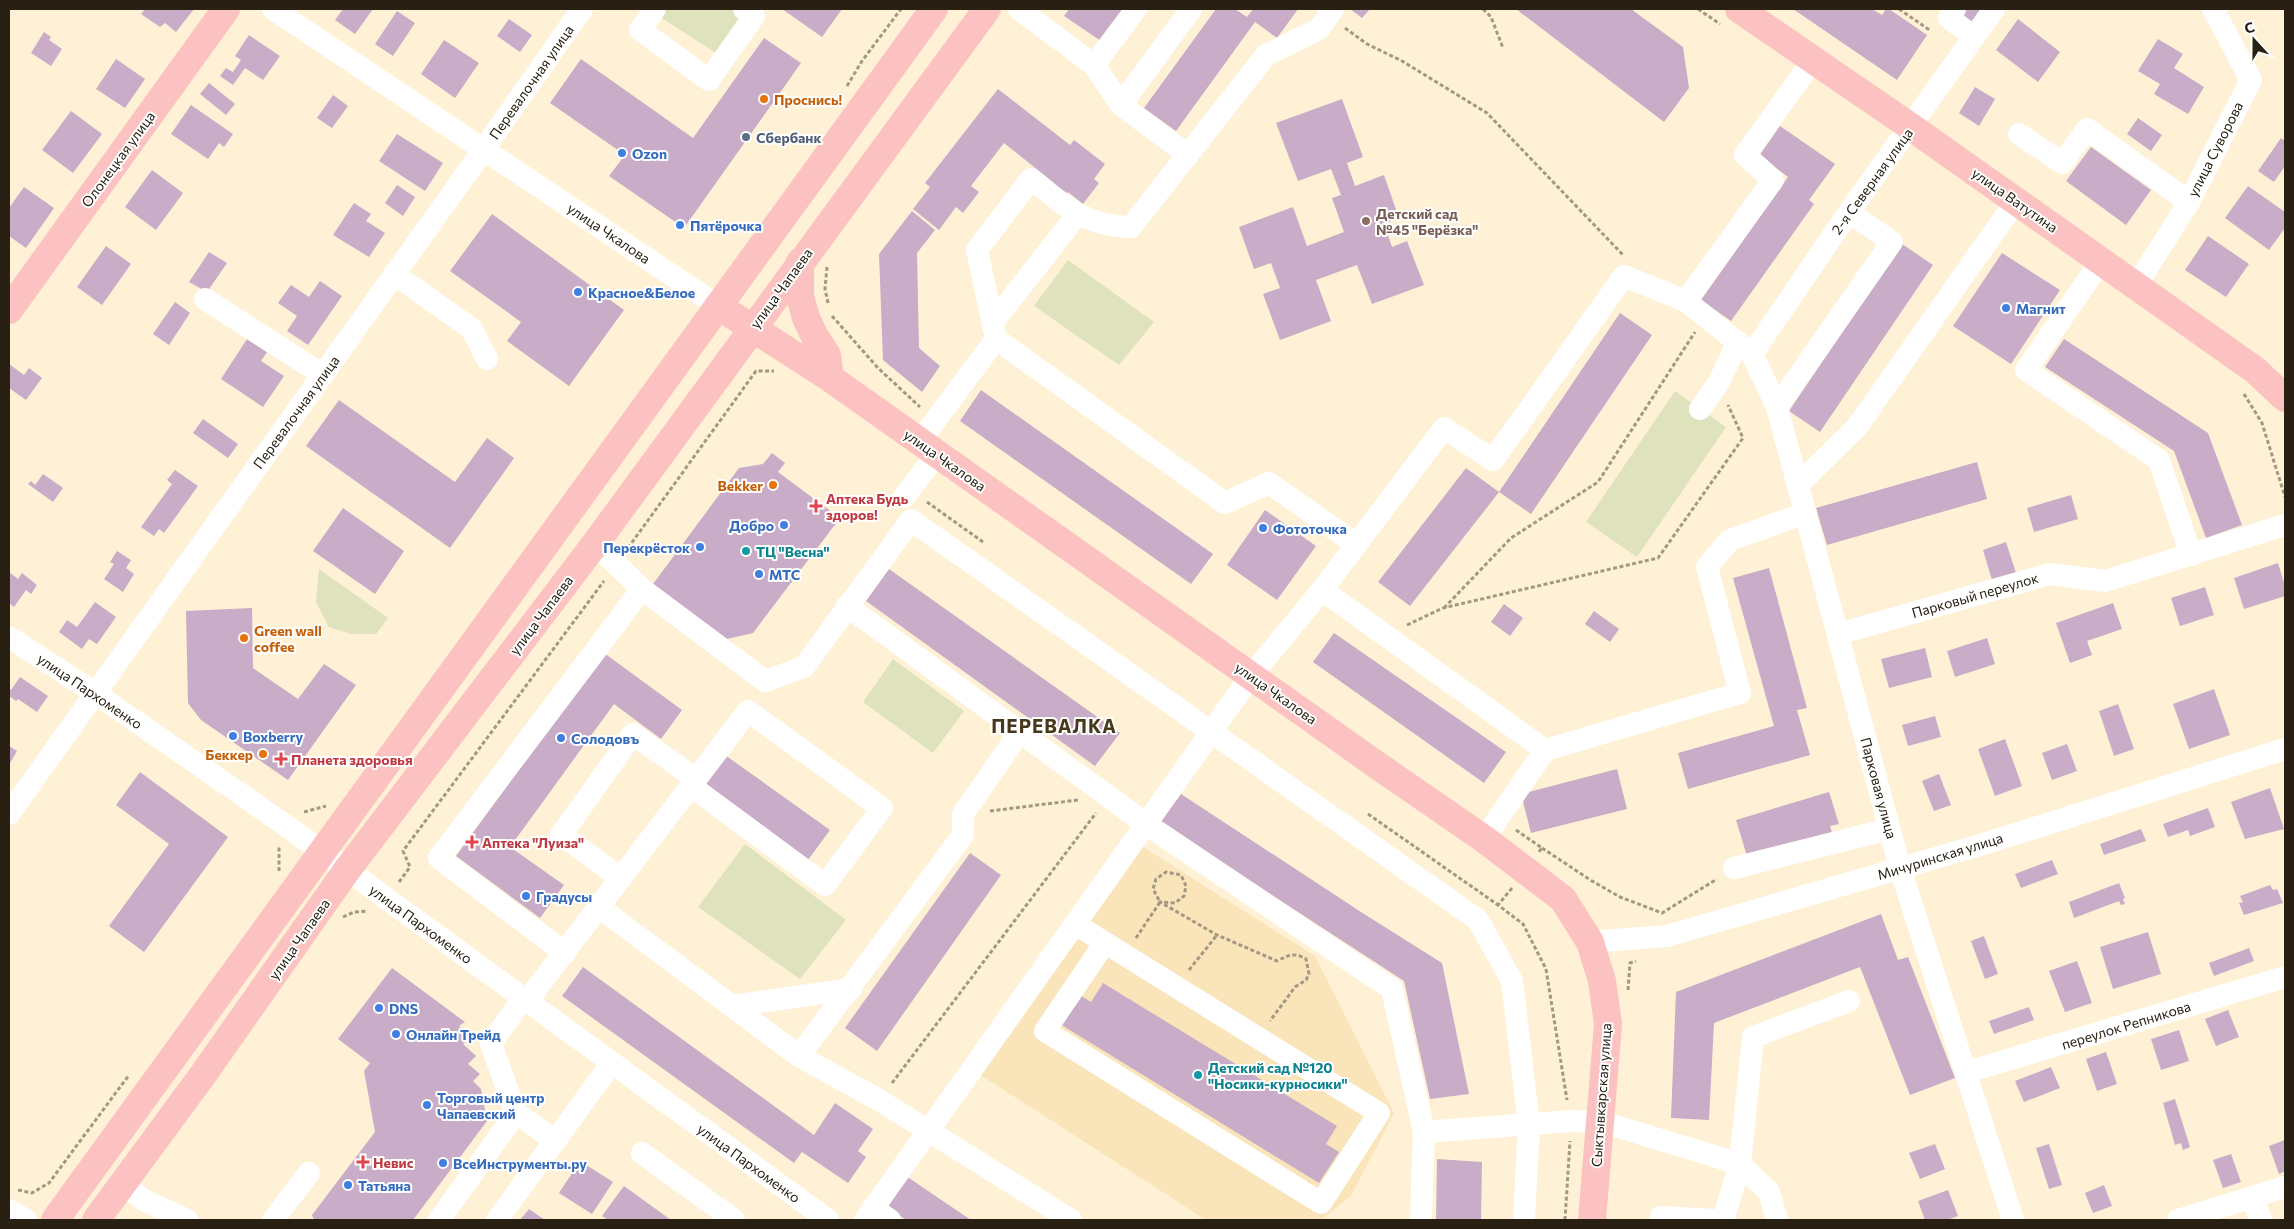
<svg xmlns="http://www.w3.org/2000/svg" width="2294" height="1229" font-family="Commissioner,sans-serif">
<style>
.built{fill:#fae4ba}
.green{fill:#dee3bd}
.building{fill:#c9acc7}
.lines{fill:none;stroke-linecap:round;stroke-linejoin:round}
.path{stroke:#a39882;stroke-width:3;stroke-dasharray:4 2.5;stroke-linecap:butt}
.minor{stroke:#fff;stroke-width:22}
.major{stroke:#fbc2c1;stroke-width:28}
.food-dot{fill:#e8710a;stroke:#fff;stroke-width:2}
.service-dot{fill:#5c6f8a;stroke:#fff;stroke-width:2}
.shop-dot{fill:#3f7fe0;stroke:#fff;stroke-width:2}
.education-dot{fill:#8d6e63;stroke:#fff;stroke-width:2}
.health-dot{fill:#e0444e;stroke:#fff;stroke-width:2}
.culture-dot{fill:#0f9aa8;stroke:#fff;stroke-width:2}
.labels{text-anchor:middle;dominant-baseline:central;stroke-width:4;stroke-linejoin:round;paint-order:stroke}
.street-label{font-size:14px;fill:#272013;stroke:#fff}
.food-label{font-size:14px;font-weight:bold;fill:#c56008;stroke:#fff;text-anchor:start}
.service-label{font-size:14px;font-weight:bold;fill:#4e5e75;stroke:#fff;text-anchor:start}
.shop-label{font-size:14px;font-weight:bold;fill:#366cbe;stroke:#fff;text-anchor:start}
.education-label{font-size:14px;font-weight:bold;fill:#785e54;stroke:#fff;text-anchor:start}
.health-label{font-size:14px;font-weight:bold;fill:#be3a42;stroke:#fff;text-anchor:start}
.culture-label{font-size:14px;font-weight:bold;fill:#0d838f;stroke:#fff;text-anchor:start}
.district-label{font-size:19px;font-weight:bold;letter-spacing:1px;fill:#46381a;stroke:#fff}
</style>
<rect width="100%" height="100%" fill="#fff1d5"/>
<polygon class="built" points="1140,845 1315,956 1394,1113 1351,1196 1321,1220 1206,1220 979,1074"/>
<g class="green">
<polygon points="666,9 731,9 740,15 722,57 660,17"/>
<polygon points="1068,260 1154,322 1119,365 1034,306"/>
<polygon points="1675,391 1726,427 1637,557 1586,522"/>
<polygon points="319,569 388,618 376,634 351,634 329,627 316,602"/>
<polygon points="893,659 964,711 933,753 863,702"/>
<polygon points="745,844 846,920 800,979 698,907"/>
</g>
<g class="building">
<polygon points="145,9 194,9 176,32 165,23 160,27 141,14"/>
<polygon points="343,9 373,9 355,34 335,20"/>
<polygon points="782,9 842,9 822,37"/>
<polygon points="1069,9 1123,9 1101,41 1064,16"/>
<polygon points="1216,9 1235,9 1247,17 1253,9 1298,9 1277,38 1255,22 1176,131 1144,108"/>
<polygon points="1350,9 1370,9 1362,18"/>
<polygon points="1516,9 1631,9 1683,47 1689,88 1664,122"/>
<polygon points="1793,9 1872,9 1882,15 1886,9 1889,9 1927,35 1897,80"/>
<polygon points="1960,9 1981,9 1971,23 1957,13"/>
<polygon points="397,11 415,23 393,56 375,44"/>
<polygon points="509,19 532,35 520,52 497,36"/>
<polygon points="2018,19 2060,52 2038,82 1996,50"/>
<polygon points="44,32 51,37 49,40 62,49 51,66 31,53"/>
<polygon points="249,35 280,56 263,80 245,68 233,85 220,76 226,68 233,72 241,60 235,56"/>
<polygon points="764,38 801,63 684,228 609,176 625,155 550,103 581,59 693,138"/>
<polygon points="2158,39 2183,54 2174,68 2204,87 2188,114 2154,94 2160,84 2138,71"/>
<polygon points="444,40 479,63 455,98 421,74"/>
<polygon points="116,59 145,79 125,108 96,89"/>
<polygon points="209,83 235,104 226,115 200,94"/>
<polygon points="1975,87 1995,99 1979,126 1959,113"/>
<polygon points="998,89 1070,145 1074,140 1105,164 1094,179 1099,183 1083,204 1068,192 1064,196 1051,187 1054,183 1004,143 971,186 979,192 963,213 956,207 939,230 913,209 930,187 925,183"/>
<polygon points="333,95 348,106 332,128 317,118"/>
<polygon points="1342,99 1363,157 1347,163 1355,186 1384,175 1399,218 1384,224 1392,247 1407,241 1424,285 1372,304 1357,265 1316,280 1331,321 1280,340 1263,294 1280,288 1271,263 1254,269 1239,227 1293,207 1307,246 1344,232 1332,198 1341,195 1331,169 1298,181 1276,123"/>
<polygon points="191,105 233,134 224,147 219,143 208,159 171,134"/>
<polygon points="71,111 102,134 73,173 42,150"/>
<polygon points="2138,118 2162,135 2151,151 2127,134"/>
<polygon points="1780,126 1835,164 1809,200 1814,204 1731,321 1701,300 1788,177 1759,156"/>
<polygon points="397,134 443,163 425,191 379,161"/>
<polygon points="2281,138 2285,141 2285,166 2274,182 2258,171"/>
<polygon points="2091,147 2151,190 2126,225 2066,181"/>
<polygon points="152,170 183,193 156,230 125,207"/>
<polygon points="397,185 415,197 403,216 385,203"/>
<polygon points="2248,186 2285,212 2285,228 2269,250 2225,218"/>
<polygon points="24,187 54,208 26,248 9,236 9,208"/>
<polygon points="354,203 371,214 366,221 385,233 369,257 333,235"/>
<polygon points="912,211 935,230 917,253 919,348 940,366 922,392 883,360 879,254"/>
<polygon points="492,214 624,310 569,386 507,341 521,322 450,271"/>
<polygon points="2208,236 2249,264 2226,297 2185,270"/>
<polygon points="1902,244 1933,265 1820,432 1789,411"/>
<polygon points="106,246 131,264 102,305 77,287"/>
<polygon points="209,252 227,263 207,292 189,282"/>
<polygon points="2002,253 2060,290 2011,364 1953,326"/>
<polygon points="320,281 342,296 308,345 287,331 297,316 278,303 291,285 309,297"/>
<polygon points="175,302 190,313 169,345 153,334"/>
<polygon points="1620,313 1652,335 1531,514 1499,492"/>
<polygon points="247,339 267,352 261,361 284,376 263,407 221,379"/>
<polygon points="2064,339 2208,433 2242,525 2206,538 2174,451 2045,367"/>
<polygon points="9,364 24,375 29,368 42,378 26,400 9,388"/>
<polygon points="981,390 1213,554 1191,584 960,421"/>
<polygon points="339,400 455,482 487,438 514,458 450,548 306,446"/>
<polygon points="203,419 238,444 228,458 193,433"/>
<polygon points="772,453 785,463 778,472 840,518 753,633 727,639 653,584 739,468 763,464"/>
<polygon points="1977,462 1987,499 1827,545 1816,508"/>
<polygon points="1466,468 1499,492 1410,606 1378,582"/>
<polygon points="175,470 198,486 164,533 159,529 154,536 141,527 172,484 167,480"/>
<polygon points="43,474 63,488 53,502 28,484 31,481 35,485"/>
<polygon points="2071,495 2078,519 2034,532 2027,508"/>
<polygon points="343,508 404,551 375,594 313,551"/>
<polygon points="1265,510 1316,546 1277,600 1227,565"/>
<polygon points="2006,542 2016,573 1992,580 1983,550"/>
<polygon points="117,551 131,560 126,568 134,574 123,592 104,579 114,564 110,562"/>
<polygon points="2278,563 2285,586 2285,596 2244,609 2234,578"/>
<polygon points="1769,568 1807,708 1797,710 1810,755 1688,789 1678,753 1774,726 1733,578"/>
<polygon points="889,569 1120,733 1095,766 866,601"/>
<polygon points="9,572 18,579 22,573 37,585 31,594 26,590 14,607 9,603"/>
<polygon points="2205,587 2214,615 2180,626 2171,598"/>
<polygon points="95,602 116,617 97,644 89,639 82,649 59,632 67,620 77,627"/>
<polygon points="2113,603 2122,629 2087,641 2092,655 2070,663 2056,623"/>
<polygon points="1504,604 1523,618 1510,636 1491,622"/>
<polygon points="252,608 253,668 298,699 324,664 356,685 288,780 201,720 188,703 186,611"/>
<polygon points="1594,611 1619,629 1610,642 1585,624"/>
<polygon points="1334,633 1506,752 1484,783 1313,662"/>
<polygon points="1987,638 1995,664 1955,677 1947,651"/>
<polygon points="1925,648 1932,677 1889,688 1881,659"/>
<polygon points="604,653 682,710 661,739 614,704 510,847 564,885 540,918 456,856"/>
<polygon points="20,677 48,696 37,712 18,699 16,701 9,696 9,688 11,690"/>
<polygon points="2214,689 2230,735 2189,749 2173,704"/>
<polygon points="2118,704 2134,749 2114,756 2099,711"/>
<polygon points="1935,716 1941,737 1908,746 1902,725"/>
<polygon points="2005,739 2022,786 1995,796 1978,749"/>
<polygon points="2067,744 2077,771 2052,780 2042,753"/>
<polygon points="9,746 17,751 9,765"/>
<polygon points="725,755 830,830 808,860 704,785"/>
<polygon points="1617,769 1627,809 1531,833 1521,794"/>
<polygon points="140,772 228,837 144,952 109,926 169,844 116,805"/>
<polygon points="1939,774 1951,805 1934,811 1922,781"/>
<polygon points="2270,788 2284,829 2245,839 2231,802"/>
<polygon points="1829,792 1839,824 1830,826 1832,833 1747,856 1736,820"/>
<polygon points="1181,794 1361,912 1442,963 1469,1094 1430,1099 1404,981 1160,822"/>
<polygon points="2208,808 2215,827 2190,836 2188,830 2168,837 2163,824"/>
<polygon points="2141,829 2146,841 2104,855 2100,844"/>
<polygon points="970,853 1001,875 877,1051 845,1028"/>
<polygon points="2052,860 2058,874 2021,888 2015,874"/>
<polygon points="2119,883 2125,898 2123,899 2125,904 2121,905 2119,901 2074,918 2069,902"/>
<polygon points="2270,885 2273,890 2277,889 2283,903 2244,915 2239,903 2243,902 2240,896"/>
<polygon points="1881,914 1898,960 1908,957 1955,1078 1910,1095 1860,967 1714,1023 1709,1120 1671,1118 1676,992"/>
<polygon points="2148,932 2161,974 2113,989 2100,947"/>
<polygon points="1984,936 1998,974 1985,979 1971,941"/>
<polygon points="2249,948 2254,961 2214,976 2209,963"/>
<polygon points="2077,961 2092,1003 2065,1012 2049,971"/>
<polygon points="583,967 814,1135 835,1103 873,1129 858,1151 866,1157 848,1183 802,1152 794,1163 562,996"/>
<polygon points="392,968 465,1022 459,1026 470,1037 463,1044 476,1056 468,1064 480,1074 473,1081 481,1089 487,1121 413,1220 314,1220 312,1215 375,1132 364,1071 370,1063 338,1039"/>
<polygon points="1103,983 1337,1126 1326,1144 1339,1152 1319,1183 1060,1024 1078,994 1091,1002"/>
<polygon points="2029,1007 2034,1020 1994,1034 1989,1021"/>
<polygon points="2228,1010 2239,1037 2216,1046 2205,1019"/>
<polygon points="2179,1030 2189,1061 2161,1070 2151,1039"/>
<polygon points="2106,1052 2117,1084 2097,1091 2086,1059"/>
<polygon points="2051,1067 2060,1088 2024,1102 2015,1081"/>
<polygon points="2175,1099 2190,1147 2183,1150 2181,1143 2175,1145 2163,1103"/>
<polygon points="2285,1140 2285,1171 2279,1174 2269,1146"/>
<polygon points="1935,1144 1945,1169 1920,1179 1909,1153"/>
<polygon points="2049,1144 2062,1185 2049,1189 2036,1148"/>
<polygon points="2231,1154 2241,1182 2223,1188 2213,1160"/>
<polygon points="1437,1159 1482,1162 1481,1220 1436,1220"/>
<polygon points="580,1161 613,1182 592,1214 559,1193"/>
<polygon points="903,1174 971,1220 906,1220 883,1204"/>
<polygon points="2104,1185 2112,1206 2093,1213 2085,1193"/>
<polygon points="624,1186 671,1220 608,1220 602,1216"/>
<polygon points="1948,1190 1958,1216 1947,1220 1925,1220 1918,1201"/>
<polygon points="529,1209 545,1220 520,1220"/>
</g>
<g class="lines">
<g class="path">
<polyline points="1483,9 1491,17 1503,48"/>
<polyline points="1698,9 1720,24"/>
<polyline points="1899,9 1931,31"/>
<polyline points="1345,28 1367,44 1402,61 1487,113 1624,256"/>
<polyline points="847,86 862,61 901,9"/>
<polyline points="827,267 825,289 828,303"/>
<polyline points="832,316 878,368 920,407"/>
<polyline points="2244,394 2262,423 2285,497"/>
<polyline points="927,502 983,542"/>
<polyline points="628,548 756,371 774,371"/>
<polyline points="1444,608 1511,538 1598,482 1695,332"/>
<polyline points="1407,625 1443,608 1658,558 1743,438 1728,405"/>
<polyline points="990,811 1078,800"/>
<polyline points="304,812 326,806"/>
<polyline points="1368,814 1498,905"/>
<polyline points="1516,830 1542,848 1538,853"/>
<polyline points="1542,848 1592,881 1620,897 1662,913 1717,879"/>
<polyline points="279,871 279,847"/>
<polyline points="399,882 410,867 403,851 604,581"/>
<polyline points="1512,888 1498,905 1523,924 1546,969 1567,1100"/>
<polyline points="343,917 354,912 368,911"/>
<path d="M1136 938 1160 902 1153 889 1156 879 1166 872 1181 875 1186 886 1184 896 1175 903 1160 902 1217 935 1277 961C1289 955 1294 952 1306 959L1309 974 1306 980 1295 987 1270 1021"/>
<polyline points="1189,970 1217,935"/>
<polyline points="1628,990 1630,963 1636,961"/>
<polyline points="892,1083 1096,813"/>
<polyline points="18,1190 32,1193 49,1183 129,1075"/>
<polyline points="1565,1220 1570,1141"/>
</g>
<g class="minor">
<polyline points="273,9 718,306"/>
<polyline points="655,9 640,30 709,80 754,16 744,9"/>
<polyline points="1019,9 1094,65 1121,105 1188,155"/>
<polyline points="1955,9 1949,18 1974,37"/>
<polyline points="1094,65 1136,9"/>
<polyline points="1121,105 1191,9"/>
<polyline points="2019,134 2062,163 2087,129 2189,202"/>
<polyline points="2101,261 2026,370 2159,460 2191,555"/>
<polyline points="394,274 472,329 487,359"/>
<polyline points="2136,286 2189,202 2251,80 2213,9"/>
<polyline points="205,299 323,375"/>
<polyline points="1686,301 1773,180 1745,155 1813,60"/>
<polyline points="994,321 1077,215"/>
<polyline points="996,339 1225,503 1269,483 1356,544"/>
<polyline points="1752,354 1849,212 1994,9"/>
<polyline points="1777,407 1892,242 1849,212"/>
<polyline points="1700,409 1719,382 1738,342"/>
<path d="M920 441 996 339 977 250 1031 179C1066 206 1084 226 1131 227L1266 55 1319 29 1333 9"/>
<polyline points="1798,485 1857,427 2016,201"/>
<polyline points="904,497 937,454"/>
<polyline points="642,589 765,681 804,667 911,520 1478,920 1512,981 1529,1124 1524,1220"/>
<polyline points="1322,590 1545,750 1484,839"/>
<polyline points="847,606 1146,824 1392,989 1424,1132 1421,1220"/>
<polyline points="1838,634 2050,574 2105,581 2285,525"/>
<polyline points="9,637 95,693 291,829 828,1220"/>
<polyline points="1545,750 1740,693 1707,567 1730,540 1806,513"/>
<polyline points="9,814 484,149 582,9"/>
<polyline points="1734,868 1889,829"/>
<polyline points="621,878 561,835 633,734 696,779"/>
<polyline points="600,908 799,1056 963,835 963,814 1020,732"/>
<polyline points="1075,924 1379,1113 1321,1203 1045,1031 1104,944"/>
<polyline points="1590,942 1667,936 1977,846 2285,749"/>
<polyline points="565,953 439,858 642,589 595,544"/>
<polyline points="523,998 491,1044 516,1113 556,1141"/>
<polyline points="527,1001 748,711 882,808 825,885 691,786"/>
<polyline points="732,1006 851,989"/>
<polyline points="799,1056 879,1100 1071,1220"/>
<polyline points="1967,1072 2285,977"/>
<polyline points="1424,1132 1571,1121 1599,1122 1619,1127 1740,1164 1769,1192 1777,1220"/>
<polyline points="642,1153 734,1220"/>
<polyline points="122,1185 146,1201 187,1220"/>
<polyline points="2252,1198 2261,1220"/>
<polyline points="873,1208 890,1220"/>
<polyline points="9,1210 26,1220"/>
<polyline points="1661,1217 1715,1220"/>
<polyline points="273,1220 309,1173"/>
<polyline points="439,1220 516,1113"/>
<polyline points="497,1220 612,1063"/>
<polyline points="865,1220 1251,676 1322,590 1444,428 1493,460 1624,276 1686,301 1752,354 1777,407 1900,868 2013,1220"/>
<polyline points="1723,1220 1740,1164 1753,1037 1849,1001"/>
<polyline points="2178,1220 2285,1187"/>
</g>
<g class="major">
<polyline points="1739,9 1911,127 2255,370 2285,398"/>
<polyline points="800,262 800,296 806,318 815,337 827,355 830,378"/>
<polyline points="718,306 830,378 1374,763 1484,839 1563,899 1590,942 1602,981 1608,1024 1592,1220"/>
<polyline points="9,310 226,9"/>
<polyline points="55,1220 934,9"/>
<polyline points="96,1220 202,1076 347,870 595,544 987,9"/>
</g>
</g>
<g class="food-dot">
<circle cx="764" cy="99" r="5"/>
<circle cx="773" cy="485" r="5"/>
<circle cx="244" cy="638" r="5"/>
<circle cx="263" cy="754" r="5"/>
</g>
<circle class="service-dot" cx="746" cy="137" r="5"/>
<g class="shop-dot">
<circle cx="622" cy="153" r="5"/>
<circle cx="680" cy="225" r="5"/>
<circle cx="578" cy="292" r="5"/>
<circle cx="2006" cy="308" r="5"/>
<circle cx="784" cy="525" r="5"/>
<circle cx="1263" cy="528" r="5"/>
<circle cx="700" cy="547" r="5"/>
<circle cx="759" cy="574" r="5"/>
<circle cx="233" cy="736" r="5"/>
<circle cx="561" cy="738" r="5"/>
<circle cx="526" cy="896" r="5"/>
<circle cx="379" cy="1008" r="5"/>
<circle cx="396" cy="1034" r="5"/>
<circle cx="427" cy="1105" r="5"/>
<circle cx="443" cy="1163" r="5"/>
<circle cx="348" cy="1185" r="5"/>
</g>
<circle class="education-dot" cx="1366" cy="221" r="5"/>
<g class="health-dot">
<path d="M813.5 498.5h5v5h5v5h-5v5h-5v-5h-5v-5h5z"/>
<path d="M278.5 751.5h5v5h5v5h-5v5h-5v-5h-5v-5h5z"/>
<path d="M469.5 834.5h5v5h5v5h-5v5h-5v-5h-5v-5h5z"/>
<path d="M360.5 1154.5h5v5h5v5h-5v5h-5v-5h-5v-5h5z"/>
</g>
<g class="culture-dot">
<circle cx="746" cy="551" r="5"/>
<circle cx="1198" cy="1075" r="5"/>
</g>
<g class="labels">
<g class="street-label">
<text transform="translate(531 82) rotate(-55)">Перевалочная улица</text>
<text transform="translate(2215 149) rotate(-63)">улица Суворова</text>
<text transform="translate(118 159) rotate(-54)">Олонецкая улица</text>
<text transform="translate(1872 181) rotate(-54)">2-я Северная улица</text>
<text transform="translate(2015 200) rotate(35)">улица Ватутина</text>
<text transform="translate(609 233) rotate(34)">улица Чкалова</text>
<text transform="translate(781 288) rotate(-54)">улица Чапаева</text>
<text transform="translate(296 412) rotate(-54)">Перевалочная улица</text>
<text transform="translate(945 460) rotate(35)">улица Чкалова</text>
<text transform="translate(1975 595) rotate(-16)">Парковый переулок</text>
<text transform="translate(541 615) rotate(-53)">улица Чапаева</text>
<text transform="translate(90 691) rotate(34)">улица Пархоменко</text>
<text transform="translate(1276 693) rotate(35)">улица Чкалова</text>
<text transform="translate(1879 788) rotate(75)">Парковая улица</text>
<text transform="translate(1940 856) rotate(-17)">Мичуринская улица</text>
<text transform="translate(421 924) rotate(36)">улица Пархоменко</text>
<text transform="translate(299 939) rotate(-55)">улица Чапаева</text>
<text transform="translate(2126 1025) rotate(-17)">переулок Репникова</text>
<text transform="translate(1601 1095) rotate(-86)">Сыктывкарская улица</text>
<text transform="translate(749 1163) rotate(36)">улица Пархоменко</text>
</g>
<g class="food-label">
<text x="774" y="99">Проснись!</text>
<text x="763" y="485" text-anchor="end">Bekker</text>
<text x="254" y="630">Green wall<tspan x="254" dy="16">coffee</tspan></text>
<text x="253" y="754" text-anchor="end">Беккер</text>
</g>
<g class="service-label">
<text x="756" y="137">Сбербанк</text>
</g>
<g class="shop-label">
<text x="632" y="153">Ozon</text>
<text x="690" y="225">Пятёрочка</text>
<text x="588" y="292">Красное&amp;Белое</text>
<text x="2016" y="308">Магнит</text>
<text x="774" y="525" text-anchor="end">Добро</text>
<text x="1273" y="528">Фототочка</text>
<text x="690" y="547" text-anchor="end">Перекрёсток</text>
<text x="769" y="574">МТС</text>
<text x="243" y="736">Boxberry</text>
<text x="571" y="738">Солодовъ</text>
<text x="536" y="896">Градусы</text>
<text x="389" y="1008">DNS</text>
<text x="406" y="1034">Онлайн Трейд</text>
<text x="437" y="1097">Торговый центр<tspan x="437" dy="16">Чапаевский</tspan></text>
<text x="453" y="1163">ВсеИнструменты.ру</text>
<text x="358" y="1185">Татьяна</text>
</g>
<g class="education-label">
<text x="1376" y="213">Детский сад<tspan x="1376" dy="16">№45 "Берёзка"</tspan></text>
</g>
<g class="health-label">
<text x="826" y="498">Аптека Будь<tspan x="826" dy="16">здоров!</tspan></text>
<text x="291" y="759">Планета здоровья</text>
<text x="482" y="842">Аптека "Луиза"</text>
<text x="373" y="1162">Невис</text>
</g>
<g class="culture-label">
<text x="756" y="551">ТЦ "Весна"</text>
<text x="1208" y="1067">Детский сад №120<tspan x="1208" dy="16">"Носики-курносики"</tspan></text>
</g>
<g class="district-label">
<text x="1054" y="725">ПЕРЕВАЛКА</text>
</g>
</g>
<rect width="2294" height="1229" fill="none" stroke="#272013" stroke-width="20"/>
<g transform="translate(2254 40) rotate(339)" stroke="#ffffff" stroke-width="4" paint-order="stroke">
<path d="M0-4L9 19L0 12L-9 19Z" fill="#272013"/>
<text y="-8" font-size="14" font-weight="bold" text-anchor="middle" fill="#272013">С</text>
</g>
</svg>
